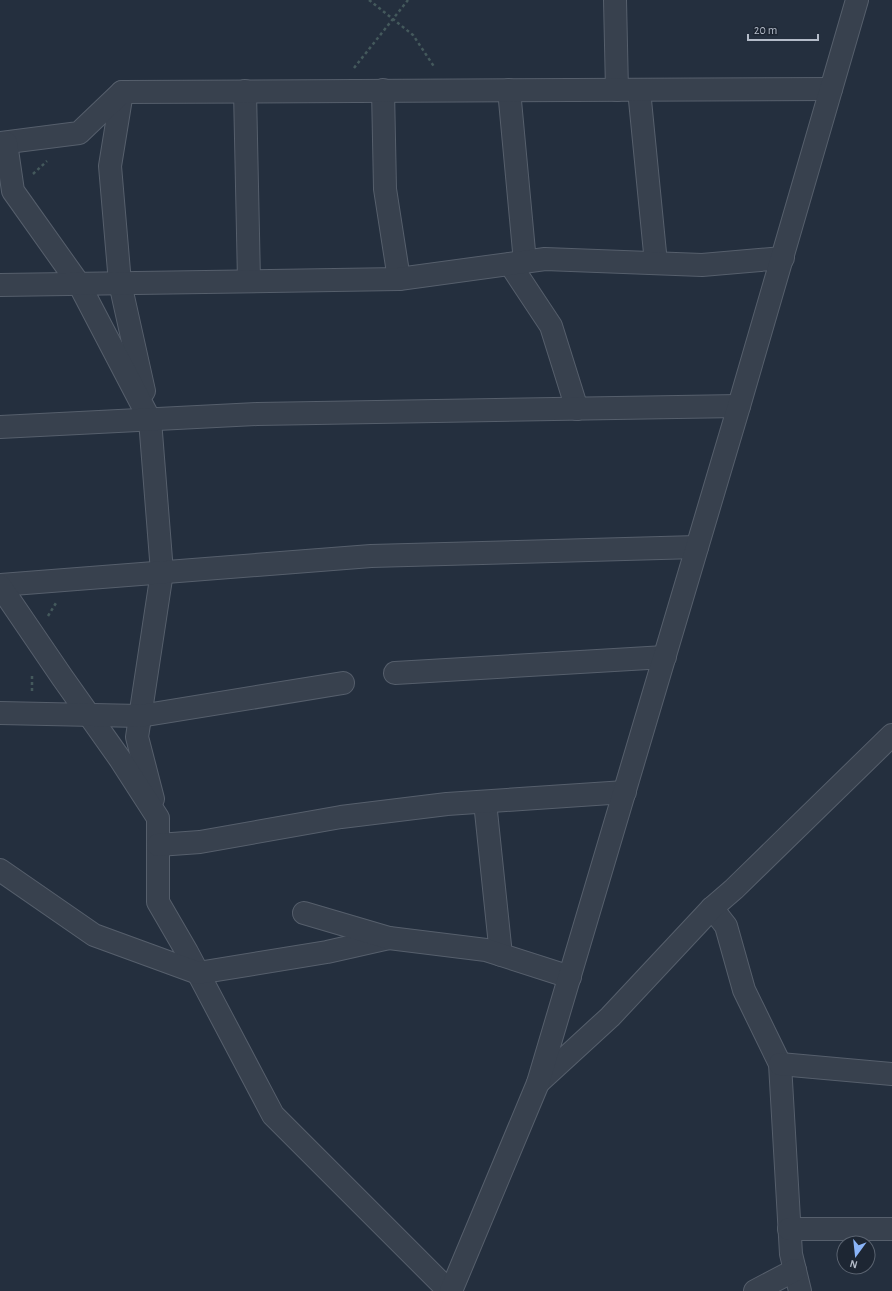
<svg xmlns="http://www.w3.org/2000/svg" width="892" height="1291" font-family="'Alegreya Sans',sans-serif">
<style>
.lines{fill:none;stroke-linecap:round;stroke-linejoin:round}
.minor-casing{stroke:#565f6c;stroke-width:24}
.path{stroke:#44595c;stroke-width:2.5;stroke-dasharray:3 3;stroke-linecap:butt}
.minor{stroke:#38414e;stroke-width:22}
</style>
<rect width="100%" height="100%" fill="#242f3e"/>
<g class="lines">
<g class="minor-casing">
<g id="minor">
<polyline points="615,0 617,90"/>
<polyline points="383,90 385,189 399,279"/>
<polyline points="509,90 525,262"/>
<polyline points="639,90 656,263"/>
<polyline points="245,91 249,281"/>
<polyline points="122,92 110,166 120,283 144,391"/>
<polyline points="0,143 79,133 122,92 831,89"/>
<polyline points="6,143 13,191 79,284 150,420 162,572 137,737 153,799"/>
<polyline points="510,264 551,326 577,409"/>
<polyline points="0,285 399,279 545,259 702,265 783,258"/>
<polyline points="0,427 257,414 739,406"/>
<polyline points="0,585 371,556 697,547"/>
<polyline points="0,586 62,677 120,759 158,818 158,902 187,952 273,1115 449,1291"/>
<polyline points="395,673 665,657"/>
<polyline points="0,713 140,716 343,683"/>
<polyline points="485,802 501,955"/>
<polyline points="158,845 200,842 341,817 447,804 625,792"/>
<polyline points="0,870 94,935 198,973 327,952 389,938"/>
<polyline points="712,908 726,926 744,990 780,1064 791,1254 800,1291"/>
<polyline points="304,913 389,938 486,950 570,977"/>
<polyline points="780,1064 892,1074"/>
<polyline points="538,1083 610,1017 712,908 734,889 892,735"/>
<polyline points="789,1229 892,1229"/>
<polyline points="451,1291 538,1083 739,406 857,0"/>
<polyline points="755,1291 795,1270"/>
</g>
</g>
<g class="path">
<polyline points="369,0 413,35 435,68"/>
<polyline points="354,68 408,0"/>
<polyline points="33,174 47,161"/>
<polyline points="48,616 56,603"/>
<polyline points="32,691 32,676"/>
</g>
<use href="#minor" class="minor"/>
</g>
<g transform="translate(856 1255) rotate(195)"><circle r="19" fill="#1d2633" stroke="#59626f"/>
<path d="M0-3L7 15L0 10L-7 15Z" fill="#8ab4f8"/>
<text y="-6" font-size="11" font-weight="bold" text-anchor="middle" fill="#b4bcc9">N</text>
</g>
<path d="M748 34v6h70v-6" fill="none" stroke="#b4bcc9" stroke-width="2"/>
<text x="754" y="34" font-size="12" fill="#b4bcc9" stroke="#1d2633" stroke-width="3" paint-order="stroke">20 m</text>
</svg>
